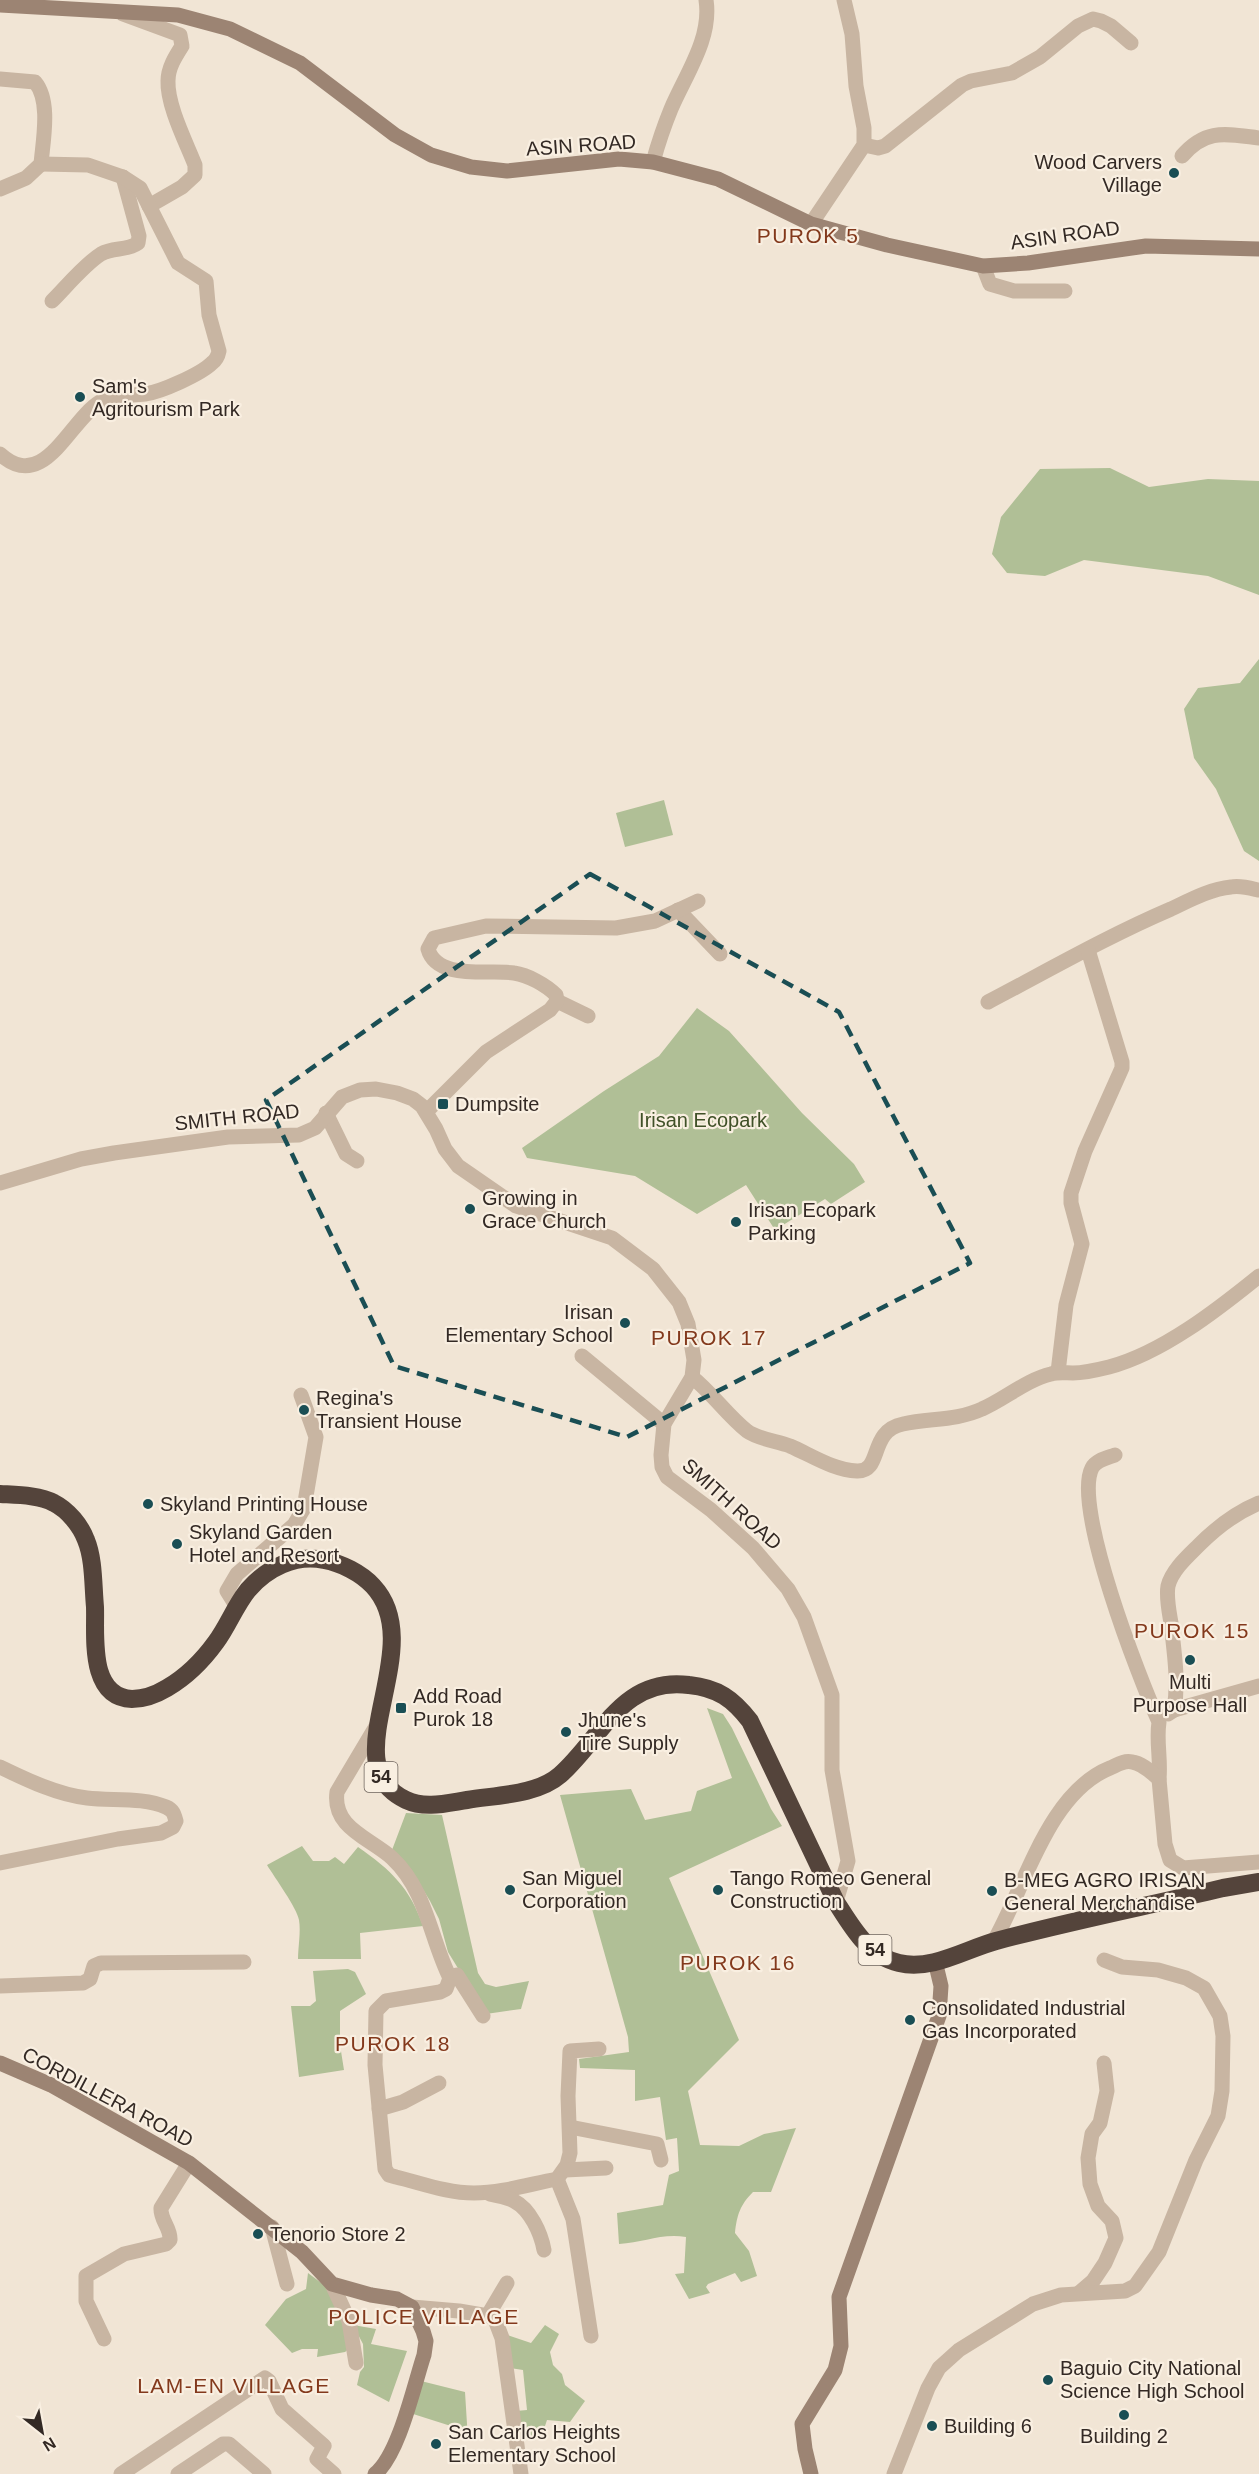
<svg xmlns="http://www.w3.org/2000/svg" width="1259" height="2474" font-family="Arial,sans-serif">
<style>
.green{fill:#b0bf96}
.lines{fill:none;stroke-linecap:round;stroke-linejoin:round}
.street{stroke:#c8b5a2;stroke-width:15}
.secondary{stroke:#9c8473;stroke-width:15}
.highway{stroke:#54443b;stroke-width:18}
.marked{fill:none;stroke:#1a4e54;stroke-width:4.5;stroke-dasharray:12 8;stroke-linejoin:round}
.poi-dot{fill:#1a4e54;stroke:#f9efe1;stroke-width:2}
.labels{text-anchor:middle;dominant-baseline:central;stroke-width:4.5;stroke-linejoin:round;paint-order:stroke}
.shield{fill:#f9efe1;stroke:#6e645d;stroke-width:1.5}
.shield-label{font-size:18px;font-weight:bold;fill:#332924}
.street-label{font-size:20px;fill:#332924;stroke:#f9efe1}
.poi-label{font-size:20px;fill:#332924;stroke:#f9efe1;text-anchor:start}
.park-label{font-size:20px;fill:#405128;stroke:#f9efe1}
.neighbourhood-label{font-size:21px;letter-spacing:1.5px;fill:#83391c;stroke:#f9efe1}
</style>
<rect width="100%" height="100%" fill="#f1e5d5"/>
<g class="green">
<polygon points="1110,468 1149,487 1208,479 1259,481 1259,595 1208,576 1084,560 1045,576 1007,573 992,554 1001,517 1040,469"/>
<polygon points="1259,659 1259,861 1244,851 1216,789 1194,758 1184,709 1198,688 1240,683"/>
<polygon points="664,800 673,835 625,847 616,813"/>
<polygon points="697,1008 729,1031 802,1113 854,1164 865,1182 831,1204 825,1199 775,1230 746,1185 697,1214 635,1176 527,1158 522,1148 604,1091 659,1056"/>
<path d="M707 1708 723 1714 732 1728 771 1809 782 1826 669 1878 739 2040 688 2091 700 2145 739 2146 764 2134 796 2128 771 2192H753C740 2205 737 2215 735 2233L749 2251 757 2276 741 2282 735 2273 708 2284 706 2287 710 2293 689 2299 675 2274 684 2273 686 2237C661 2233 643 2243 619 2244L617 2213 663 2205 669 2175 679 2171 677 2138 666 2140 660 2097 635 2101V2070L580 2068 579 2059 629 2052 628 2037 560 1795 631 1789 645 1820 691 1811 697 1791 732 1778Z"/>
<polygon points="406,1813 442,1815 478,1973 485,1984 496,1987 529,1981 521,2009 486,2014 448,1952 439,1919 430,1901 414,1875 392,1850"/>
<path d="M302 1846 313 1861H329L335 1857 344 1864 358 1847C391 1870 410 1888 423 1926L360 1933 361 1959H298C298 1947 301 1932 299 1920 297 1908 275 1878 267 1865Z"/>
<polygon points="348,1969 355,1972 366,1994 340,2011 340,2045 344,2070 299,2077 291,2006 310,2006 316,2001 313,1971"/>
<polygon points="308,2273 328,2288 342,2316 350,2348 345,2352 317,2357 318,2349 302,2349 292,2353 265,2325 286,2299 306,2289"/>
<polygon points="353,2325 376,2329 371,2344 407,2351 389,2402 357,2385 360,2372 364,2367 363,2344"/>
<polygon points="545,2325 559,2334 550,2352 553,2365 562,2374 565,2385 585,2401 570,2422 547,2420 542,2435 520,2437 516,2411 527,2410 523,2370 510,2368 507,2335 531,2343"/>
<polygon points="421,2381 465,2392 468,2440 454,2427 410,2413"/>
</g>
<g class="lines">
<g class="street">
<path d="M123 14 180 35 182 46C175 57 168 68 168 81 167 105 186 142 195 165V175L182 187 149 206"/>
<path d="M0 79 35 82C51 101 43 140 41 164L26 178 0 189"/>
<polyline points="864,145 878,148 885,146 962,85 971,81 1012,73 1040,57 1078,26 1093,19 1101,21 1111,26 1131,43"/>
<path d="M1182 156C1206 128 1226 134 1259 138"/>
<path d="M653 162C658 144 664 126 671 109 686 74 712 38 706 0"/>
<polyline points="811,224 864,145 864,128 856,86 852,34 844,0"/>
<polyline points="983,266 990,284 1014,291 1065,291"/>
<path d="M52 301C66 287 85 264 101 254 113 247 127 251 138 243L139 236 123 177"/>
<path d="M0 454C44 494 69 421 100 402 114 393 130 396 145 394 161 392 201 374 212 363 216 360 218 356 219 351L209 315 206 281 178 263 140 188 123 177 88 165 41 164"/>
<polyline points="678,910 720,954"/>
<polyline points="557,1001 588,1016"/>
<path d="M988 1002C1049 970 1108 936 1171 909 1190 900 1210 889 1231 887 1240 885 1250 888 1258 890"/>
<path d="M427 1111 486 1052 550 1010 557 1001 556 995C546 985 528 975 514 973 490 969 437 981 428 949L434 938 486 926 616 928 655 921 698 901"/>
<polyline points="326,1113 346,1154 357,1161"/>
<polyline points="0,1183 81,1159 114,1153 228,1137 299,1135 315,1128 342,1097 360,1090 376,1089 397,1093 413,1099 422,1106 436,1129 445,1149 458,1166 516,1206 612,1238 653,1269 679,1302 688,1324 694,1360 692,1377 664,1424 661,1455 662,1467 667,1477 711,1510 753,1548 788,1589 804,1617 832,1695 832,1770 848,1861 836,1902"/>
<polyline points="582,1356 664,1424"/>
<polyline points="1058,1372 1066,1305 1082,1244 1071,1203 1071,1193 1085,1151 1122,1068 1122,1062 1088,950"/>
<path d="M692 1377C712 1393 727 1415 747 1431 758 1439 776 1441 790 1446 811 1455 833 1470 857 1471 883 1472 868 1431 903 1424 930 1418 956 1421 982 1409 1005 1399 1026 1380 1051 1374 1058 1372 1065 1373 1073 1373 1085 1373 1097 1370 1109 1367 1162 1353 1217 1310 1259 1276"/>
<path d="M1115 1455C1107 1458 1096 1460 1092 1468 1072 1506 1140 1680 1159 1722 1156 1741 1161 1759 1159 1779"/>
<polyline points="237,1607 227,1591 237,1574 294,1525 304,1508 316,1437 301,1395"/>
<path d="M1174 1710C1179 1681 1174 1652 1171 1623 1169 1611 1166 1597 1168 1586 1172 1570 1188 1556 1199 1545 1217 1527 1235 1513 1259 1503"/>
<polyline points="1168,1714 1174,1710 1259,1686"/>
<path d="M378 1723 337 1792C332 1828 370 1838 392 1858 427 1891 430 1938 450 1978L446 1989 440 1992 386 2001 376 2011 375 2065 385 2169 389 2175 396 2177C421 2183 447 2193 474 2193 502 2193 530 2184 557 2179L567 2165 570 2153 568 2096 570 2051 599 2049"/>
<path d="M0 1767C27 1780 58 1795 87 1798 112 1801 143 1797 166 1807 173 1810 174 1814 176 1821L173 1827 161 1833 118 1839 0 1863"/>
<path d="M994 1941C1025 1887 1048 1793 1110 1768 1117 1765 1124 1760 1132 1762 1142 1763 1151 1772 1159 1779L1165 1844 1170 1860 1183 1868 1259 1862"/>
<polyline points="450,1978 457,1975 483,2016"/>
<polyline points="0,1986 83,1983 90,1979 94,1966 101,1963 244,1962"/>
<polyline points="379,2109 403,2102 439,2083"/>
<polyline points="570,2127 657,2144 661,2160"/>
<polyline points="565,2170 606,2168"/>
<polyline points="557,2179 573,2219 591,2336"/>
<path d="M490 2194C497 2196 507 2197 514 2201 530 2209 541 2233 544 2250"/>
<polyline points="272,2227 287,2284"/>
<polyline points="332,2284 349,2321 356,2363"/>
<polyline points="1079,2293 1093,2281 1105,2263 1116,2238 1112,2221 1098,2206 1090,2184 1088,2158 1092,2134 1100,2123 1107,2091 1104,2063"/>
<polyline points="412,2307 459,2311 494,2317 502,2338 521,2474"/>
<polyline points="488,2315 507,2283"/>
<path d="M104 2339 86 2301V2276L124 2254 166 2244 170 2240C171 2228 160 2220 161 2208L189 2163"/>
<polyline points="121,2474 265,2378 269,2381 282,2409 324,2446 317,2459 334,2474"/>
<polyline points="178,2474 223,2444 229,2444 264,2474"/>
<polyline points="894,2474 928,2388 939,2368 959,2350 1033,2304 1061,2295 1125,2291 1135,2286 1159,2252 1196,2160 1218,2116 1222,2091 1223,2036 1220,2016 1204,1988 1186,1978 1158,1970 1122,1967 1104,1960"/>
</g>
<g class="secondary">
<polyline points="0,5 178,15 230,29 300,63 395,135 431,155 471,167 507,171 619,159 653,162 718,179 811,224 887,245 983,266 1028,263 1146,246 1259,249"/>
<path d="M0 2063 51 2085 189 2163 302 2252 332 2284 371 2295 397 2299 412 2307 423 2331 426 2341 424 2355C414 2385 399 2455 375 2474"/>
<polyline points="811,2474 805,2449 802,2424 835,2370 841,2346 839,2297 939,2016 941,1986 935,1961"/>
</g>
<path class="highway" d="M0 1494C17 1495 39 1495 54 1503 68 1510 81 1526 86 1540 94 1559 93 1586 95 1607 96 1635 88 1697 132 1699 144 1699 157 1694 167 1688 186 1677 203 1660 216 1642 228 1626 235 1606 248 1590 267 1568 295 1554 324 1560 341 1563 361 1573 373 1586 431 1648 329 1764 406 1800 425 1809 447 1803 467 1800 497 1795 537 1795 560 1775 602 1738 622 1676 689 1685 718 1688 733 1699 750 1721L836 1902C852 1927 868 1956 899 1963 932 1971 966 1949 996 1941 1071 1921 1147 1906 1223 1888L1259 1882"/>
</g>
<path class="marked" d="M590 874 839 1012 970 1263 627 1437 394 1366 266 1100Z"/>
<g class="poi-dot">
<circle cx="1174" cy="173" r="6"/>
<circle cx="80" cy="397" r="6"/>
<rect x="437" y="1098" width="12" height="12" rx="3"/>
<circle cx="470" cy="1209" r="6"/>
<circle cx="736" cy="1222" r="6"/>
<circle cx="625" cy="1323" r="6"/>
<circle cx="304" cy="1410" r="6"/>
<circle cx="148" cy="1504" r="6"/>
<circle cx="177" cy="1544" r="6"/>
<circle cx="1190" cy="1660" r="6"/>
<rect x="395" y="1702" width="12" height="12" rx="3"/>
<circle cx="566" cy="1732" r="6"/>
<circle cx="510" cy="1890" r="6"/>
<circle cx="718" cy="1890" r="6"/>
<circle cx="992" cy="1891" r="6"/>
<circle cx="910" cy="2020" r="6"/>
<circle cx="258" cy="2234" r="6"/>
<circle cx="1048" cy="2380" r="6"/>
<circle cx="1124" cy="2415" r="6"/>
<circle cx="932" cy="2426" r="6"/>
<circle cx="436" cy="2444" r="6"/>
</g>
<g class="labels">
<g class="shield">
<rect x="364.5" y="1762" width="33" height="30" rx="4.5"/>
<rect x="858.5" y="1935" width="33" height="30" rx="4.5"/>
</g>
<g class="shield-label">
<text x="381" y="1777">54</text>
<text x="875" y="1950">54</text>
</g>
<g class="street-label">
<text transform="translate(581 145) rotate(-4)">ASIN ROAD</text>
<text transform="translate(1065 235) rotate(-8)">ASIN ROAD</text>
<text transform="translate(237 1117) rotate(-6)">SMITH ROAD</text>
<text transform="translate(732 1504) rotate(42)">SMITH ROAD</text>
<text transform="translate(108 2097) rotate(28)">CORDILLERA ROAD</text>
</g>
<g class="poi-label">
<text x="1162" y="162" text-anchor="end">Wood Carvers<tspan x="1162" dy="23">Village</tspan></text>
<text x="92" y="386">Sam's<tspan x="92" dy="23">Agritourism Park</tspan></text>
<text x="455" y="1104">Dumpsite</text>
<text x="482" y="1198">Growing in<tspan x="482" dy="23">Grace Church</tspan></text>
<text x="748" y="1210">Irisan Ecopark<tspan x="748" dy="23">Parking</tspan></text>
<text x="613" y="1312" text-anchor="end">Irisan<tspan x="613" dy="23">Elementary School</tspan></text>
<text x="316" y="1398">Regina's<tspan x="316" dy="23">Transient House</tspan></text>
<text x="160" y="1504">Skyland Printing House</text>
<text x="189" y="1532">Skyland Garden<tspan x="189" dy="23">Hotel and Resort</tspan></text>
<text x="1190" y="1682" text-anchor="middle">Multi<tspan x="1190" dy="23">Purpose Hall</tspan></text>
<text x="413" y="1696">Add Road<tspan x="413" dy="23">Purok 18</tspan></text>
<text x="578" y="1720">Jhune's<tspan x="578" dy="23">Tire Supply</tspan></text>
<text x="522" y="1878">San Miguel<tspan x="522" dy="23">Corporation</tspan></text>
<text x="730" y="1878">Tango Romeo General<tspan x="730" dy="23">Construction</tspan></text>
<text x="1004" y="1880">B-MEG AGRO IRISAN<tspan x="1004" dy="23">General Merchandise</tspan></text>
<text x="922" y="2008">Consolidated Industrial<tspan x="922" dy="23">Gas Incorporated</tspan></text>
<text x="270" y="2234">Tenorio Store 2</text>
<text x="1060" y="2368">Baguio City National<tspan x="1060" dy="23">Science High School</tspan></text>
<text x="944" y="2426">Building 6</text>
<text x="448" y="2432">San Carlos Heights<tspan x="448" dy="23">Elementary School</tspan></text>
<text x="1124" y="2436" text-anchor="middle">Building 2</text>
</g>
<g class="park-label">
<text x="703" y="1120">Irisan Ecopark</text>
</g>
<g class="neighbourhood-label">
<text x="808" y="235">PUROK 5</text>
<text x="709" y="1337">PUROK 17</text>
<text x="1192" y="1630">PUROK 15</text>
<text x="738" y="1962">PUROK 16</text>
<text x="393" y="2043">PUROK 18</text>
<text x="424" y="2316">POLICE VILLAGE</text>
<text x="234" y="2385">LAM-EN VILLAGE</text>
</g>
</g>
<g transform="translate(42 2432) rotate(149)" stroke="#f9efe1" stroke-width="4.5" paint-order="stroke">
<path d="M0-4.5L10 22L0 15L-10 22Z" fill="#332924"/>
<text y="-9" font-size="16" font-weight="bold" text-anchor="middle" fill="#332924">N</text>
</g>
</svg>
